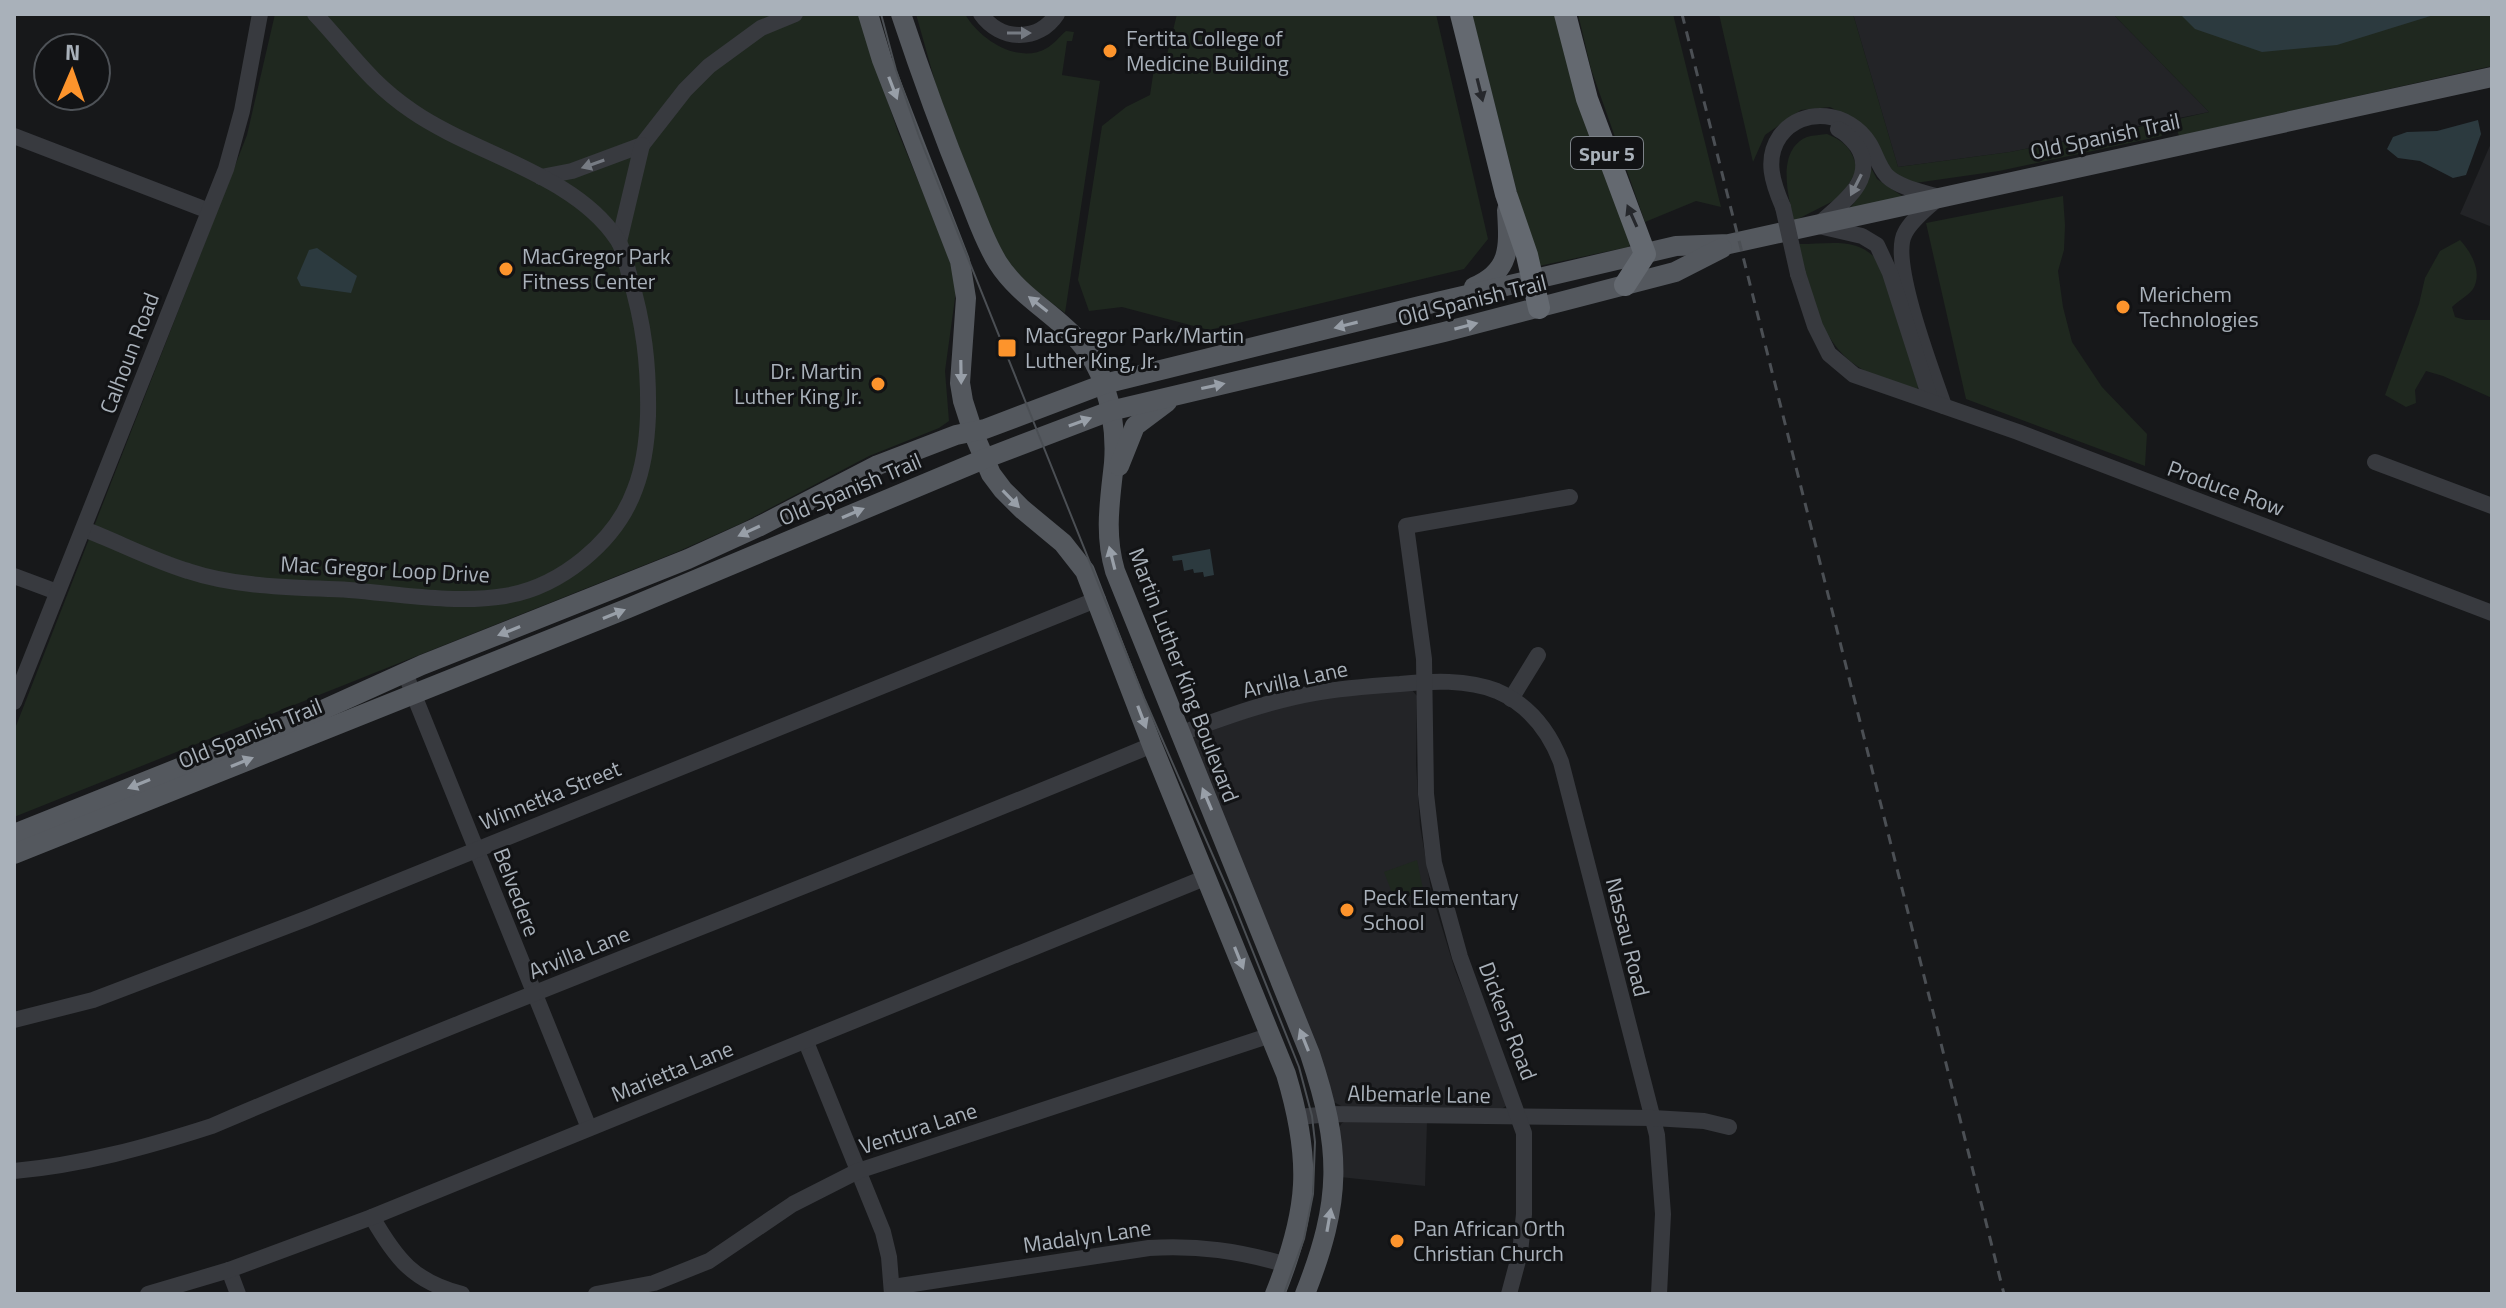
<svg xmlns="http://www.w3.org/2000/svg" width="2506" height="1308" font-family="'Titillium Web',sans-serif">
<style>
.built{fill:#232427}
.green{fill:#1f281f}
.water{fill:#2c3a3f}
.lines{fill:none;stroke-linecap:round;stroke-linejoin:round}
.minor{stroke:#383a3f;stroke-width:16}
.major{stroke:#54585e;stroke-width:20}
.highway{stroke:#646970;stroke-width:22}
.tram{stroke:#4b4f54;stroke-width:2}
.rail{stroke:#4b4f54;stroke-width:3;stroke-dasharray:10 8;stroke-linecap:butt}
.minor-bridge{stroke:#383a3f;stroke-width:16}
.oneway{fill:#767b83}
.oneway2{fill:#989fa8}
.oneway3{fill:#26282c}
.poi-dot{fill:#fd942c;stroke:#121315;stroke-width:3}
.labels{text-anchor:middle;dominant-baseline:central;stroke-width:6;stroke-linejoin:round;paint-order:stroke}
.shield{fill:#121315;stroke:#7c8288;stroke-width:2}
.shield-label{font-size:20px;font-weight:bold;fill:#a9b1ba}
.poi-label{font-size:22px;fill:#a9b1ba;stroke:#121315;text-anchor:start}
.street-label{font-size:22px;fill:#a9b1ba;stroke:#121315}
</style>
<rect width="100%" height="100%" fill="#17181a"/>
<g class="built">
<polygon points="1853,14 2113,14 2209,112 2010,152 1898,167"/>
<polygon points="2492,141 2492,227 2460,214"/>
<polygon points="1411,689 1417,696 1416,764 1420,826 1432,895 1455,970 1507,1099 1506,1106 1500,1110 1343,1107 1332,1101 1191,738 1269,710 1327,697"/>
<polygon points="1348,1120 1427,1121 1425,1186 1340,1177 1338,1129 1342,1123"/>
</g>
<g class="green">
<polygon points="275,14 858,14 898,132 950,258 956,291 945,371 949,421 939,428 869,456 742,523 677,552 14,817 14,731 247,135"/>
<path d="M916 14H965C979 39 1018 65 1047 48 1054 44 1060 36 1066 31L1074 32 1072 41H1067L1062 75 1100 81 1065 313 1032 288 1000 254 937 89Z"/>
<polygon points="1177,14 1436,14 1488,239 1464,269 1209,330 1122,307 1089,311 1078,280 1102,126 1126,107 1150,95 1155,62 1166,59"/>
<polygon points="1472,14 1560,14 1632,243 1628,247 1539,266 1535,264"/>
<polygon points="1578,14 1673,14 1721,207 1696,201 1645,222 1591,69"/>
<polygon points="1719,14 1853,14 1898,167 2010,152 2159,123 2162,136 1999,171 1915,183 1898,180 1853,119 1830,107 1801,110 1765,135 1753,162"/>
<polygon points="2113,14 2492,14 2492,66 2179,136 2174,120 2209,112"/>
<path d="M1827 134C1846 142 1853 150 1857 170L1841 197 1794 221C1788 196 1776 150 1807 137 1813 135 1821 135 1827 134Z"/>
<path d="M1869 164 1877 179 1905 198 1850 208C1863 193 1867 183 1869 164Z"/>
<polygon points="2063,196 2065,225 2064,250 2058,271 2063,307 2072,342 2102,387 2147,434 2145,466 1966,399 1926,223"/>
<path d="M2460 240C2471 252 2483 272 2473 289 2469 295 2458 301 2452 307L2455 317 2466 320H2492V398L2443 376 2426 371 2415 390 2416 403 2406 407 2385 395 2419 304 2425 278 2440 251Z"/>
<path d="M1799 244C1832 244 1864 235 1882 268L1918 386 1917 391C1900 384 1881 380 1865 371 1819 346 1809 291 1799 244Z"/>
<polygon points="1417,860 1424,894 1389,898 1391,890 1384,872"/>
</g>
<g class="water">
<polygon points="2180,14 2437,14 2337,45 2262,52 2195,29"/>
<polygon points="2478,120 2481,134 2466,175 2453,178 2420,161 2398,158 2387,149 2393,137 2407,132 2437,131"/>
<polygon points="317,248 357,276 351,293 301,286 297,278 309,250"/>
<polygon points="1210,549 1214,575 1204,577 1203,572 1194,573 1193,569 1184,571 1182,560 1173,561 1172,556"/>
</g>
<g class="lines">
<g class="minor">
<path d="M981 14C1000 41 1038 43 1057 14"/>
<polyline points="14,136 209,211"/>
<polyline points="541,177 572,171 642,145 685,90 709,66 761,28 795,14"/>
<path d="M1783 207C1773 184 1764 159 1780 136 1803 105 1850 112 1869 143 1876 154 1878 166 1887 176 1900 188 1923 192 1939 197 1928 208 1912 219 1905 233 1889 261 1933 373 1944 406"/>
<path d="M1818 225C1839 205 1879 180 1857 146 1851 138 1846 133 1838 129"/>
<polyline points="1819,226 1862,236 1877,245 1890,273 1929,395"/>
<polyline points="619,242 642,145"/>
<polyline points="1798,274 1815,326 1829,354 1854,375 2018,432 2492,613"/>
<polyline points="2375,462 2492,506"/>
<path d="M84 529C118 542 152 560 188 571 239 588 296 587 349 590 400 594 455 604 505 596 560 587 616 542 635 489 644 466 647 441 648 416 649 365 644 323 629 274 626 263 624 249 617 239 574 174 474 154 412 111 368 81 350 51 315 14"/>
<polyline points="14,576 57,592"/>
<polyline points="405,673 589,1128"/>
<polyline points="1511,699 1538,655"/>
<polyline points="14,702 226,169 242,111 260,14"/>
<path d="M1179 734C1223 718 1268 701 1314 693 1342 688 1371 686 1400 684 1431 681 1467 679 1497 691 1529 705 1549 731 1561 762L1657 1135 1663 1214 1659 1294"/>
<polyline points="14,1020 93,1000 308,918 1098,599"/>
<polyline points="806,1042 883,1232 889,1257 892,1294"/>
<polyline points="1299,1117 1329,1114 1653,1118 1704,1121 1729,1127"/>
<path d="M14 1171C82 1165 147 1147 212 1126 523 993 840 876 1152 745"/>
<path d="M372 1217C396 1259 414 1282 462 1294"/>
<polyline points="229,1270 238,1294"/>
<path d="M893 1287 1149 1248C1198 1245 1240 1251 1287 1265"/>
<polyline points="148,1294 229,1270 372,1217 1207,877"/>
<polyline points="596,1294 654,1283 709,1261 793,1204 858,1171 1271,1035"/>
<polyline points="1509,1294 1520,1253 1524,1214 1524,1133 1460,957 1434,863 1426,794 1424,659 1406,526 1570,497"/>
</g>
<g class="major">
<path d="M868 14 882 60 960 261 966 298 960 383 963 401 973 432 991 474 1003 490 1022 509 1063 543 1085 571 1152 745 1286 1074C1312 1161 1309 1209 1275 1294"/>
<path d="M901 14C921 74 942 132 966 191 976 215 984 241 998 263 1028 310 1085 324 1104 385 1112 409 1116 437 1114 463 1110 501 1104 533 1115 571L1310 1054C1342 1150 1342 1200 1305 1294"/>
<path d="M1474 287C1512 271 1509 245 1507 210"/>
<polyline points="1119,466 1135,426 1167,402"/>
<polyline points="14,834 307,717 422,665 688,559 758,527 878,465 956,435 985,429 1104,384 1420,306 1676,246 1729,244 2492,77"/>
<polyline points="14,854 626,609 984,459 1110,411 1444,332 1675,272 1722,248"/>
</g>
<g class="highway">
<polyline points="1461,14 1506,194 1527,255 1539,308"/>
<polyline points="1565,14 1587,99 1645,254 1625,285"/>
</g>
<polyline class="tram" points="881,14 896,70 919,136 1145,700 1231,897 1299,1067 1312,1116 1315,1142 1313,1194 1304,1239 1284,1294"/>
<polyline class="rail" points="1682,14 2004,1294"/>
<polyline class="minor-bridge" points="1783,207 1798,274"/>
</g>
<defs><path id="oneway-solid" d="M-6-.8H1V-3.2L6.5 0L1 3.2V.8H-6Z" transform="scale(2)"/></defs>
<g class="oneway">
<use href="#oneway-solid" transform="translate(1019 33)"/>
<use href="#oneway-solid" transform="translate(593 164) rotate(161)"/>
<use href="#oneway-solid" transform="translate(1856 185) rotate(117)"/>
</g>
<g class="oneway2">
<use href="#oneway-solid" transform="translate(893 88) rotate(69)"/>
<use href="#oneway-solid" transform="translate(1038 304) rotate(-142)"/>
<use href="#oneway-solid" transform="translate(1346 325) rotate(166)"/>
<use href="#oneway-solid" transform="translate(1466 326) rotate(-15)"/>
<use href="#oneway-solid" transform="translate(961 372) rotate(89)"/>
<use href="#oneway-solid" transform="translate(1213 386) rotate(-12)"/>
<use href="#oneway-solid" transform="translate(1080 422) rotate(-20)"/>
<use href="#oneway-solid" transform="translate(1011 499) rotate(46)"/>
<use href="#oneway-solid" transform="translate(853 513) rotate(-23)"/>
<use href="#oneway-solid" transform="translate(749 531) rotate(155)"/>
<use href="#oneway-solid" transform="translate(1112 558) rotate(-104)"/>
<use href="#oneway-solid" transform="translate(614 614) rotate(-22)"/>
<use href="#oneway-solid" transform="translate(509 631) rotate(158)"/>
<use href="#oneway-solid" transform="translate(1142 717) rotate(69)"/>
<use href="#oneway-solid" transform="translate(242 762) rotate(-22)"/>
<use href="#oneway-solid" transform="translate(139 784) rotate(158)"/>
<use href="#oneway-solid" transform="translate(1207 799) rotate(-113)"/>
<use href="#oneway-solid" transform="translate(1239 958) rotate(68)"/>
<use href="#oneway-solid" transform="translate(1304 1040) rotate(-112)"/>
<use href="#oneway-solid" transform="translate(1329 1220) rotate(-80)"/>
</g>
<g class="oneway3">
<use href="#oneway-solid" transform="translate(1480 90) rotate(76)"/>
<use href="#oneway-solid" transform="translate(1632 216) rotate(-114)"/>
</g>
<g class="poi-dot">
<circle cx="1110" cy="51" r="8"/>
<circle cx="506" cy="269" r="8"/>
<circle cx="2123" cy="307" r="8"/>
<rect x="997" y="338" width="20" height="20" rx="4"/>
<circle cx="878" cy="384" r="8"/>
<circle cx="1347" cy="910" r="8"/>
<circle cx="1397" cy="1241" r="8"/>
</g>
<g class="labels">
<rect class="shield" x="1571" y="137" width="72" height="32" rx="6"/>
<g class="shield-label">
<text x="1607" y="153">Spur 5</text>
</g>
<g class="poi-label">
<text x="1126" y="38">Fertita College of<tspan x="1126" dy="25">Medicine Building</tspan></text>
<text x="522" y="256">MacGregor Park<tspan x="522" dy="25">Fitness Center</tspan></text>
<text x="2139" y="294">Merichem<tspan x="2139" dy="25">Technologies</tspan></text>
<text x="1025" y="335">MacGregor Park/Martin<tspan x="1025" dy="25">Luther King, Jr.</tspan></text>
<text x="862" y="371" text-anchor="end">Dr. Martin<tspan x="862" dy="25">Luther King Jr.</tspan></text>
<text x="1363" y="897">Peck Elementary<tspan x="1363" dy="25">School</tspan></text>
<text x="1413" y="1228">Pan African Orth<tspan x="1413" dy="25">Christian Church</tspan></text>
</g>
<g class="street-label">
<text transform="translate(2105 136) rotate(-12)">Old Spanish Trail</text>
<text transform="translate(1472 300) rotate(-14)">Old Spanish Trail</text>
<text transform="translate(129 353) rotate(-69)">Calhoun Road</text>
<text transform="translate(2226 488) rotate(20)">Produce Row</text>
<text transform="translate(850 489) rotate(-23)">Old Spanish Trail</text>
<text transform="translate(385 569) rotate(3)">Mac Gregor Loop Drive</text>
<text transform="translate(1184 675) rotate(69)">Martin Luther King Boulevard</text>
<text transform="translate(1295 679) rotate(-12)">Arvilla Lane</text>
<text transform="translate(250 733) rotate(-22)">Old Spanish Trail</text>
<text transform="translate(550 795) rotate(-22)">Winnetka Street</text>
<text transform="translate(517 892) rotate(69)">Belvedere</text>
<text transform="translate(1628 937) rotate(76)">Nassau Road</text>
<text transform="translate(579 952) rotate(-22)">Arvilla Lane</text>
<text transform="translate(1508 1021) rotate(69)">Dickens Road</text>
<text transform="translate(672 1071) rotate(-22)">Marietta Lane</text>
<text transform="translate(1419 1094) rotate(1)">Albemarle Lane</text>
<text transform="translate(918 1128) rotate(-18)">Ventura Lane</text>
<text transform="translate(1087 1236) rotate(-8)">Madalyn Lane</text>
</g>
</g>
<rect width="2506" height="1308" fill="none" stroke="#a9b1ba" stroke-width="32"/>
<g transform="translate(72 72) rotate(2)"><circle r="38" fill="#121315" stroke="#4e5257" stroke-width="2"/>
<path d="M0-6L14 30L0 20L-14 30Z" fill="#fd942c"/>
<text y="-12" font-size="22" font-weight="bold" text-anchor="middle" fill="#a9b1ba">N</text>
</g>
</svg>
